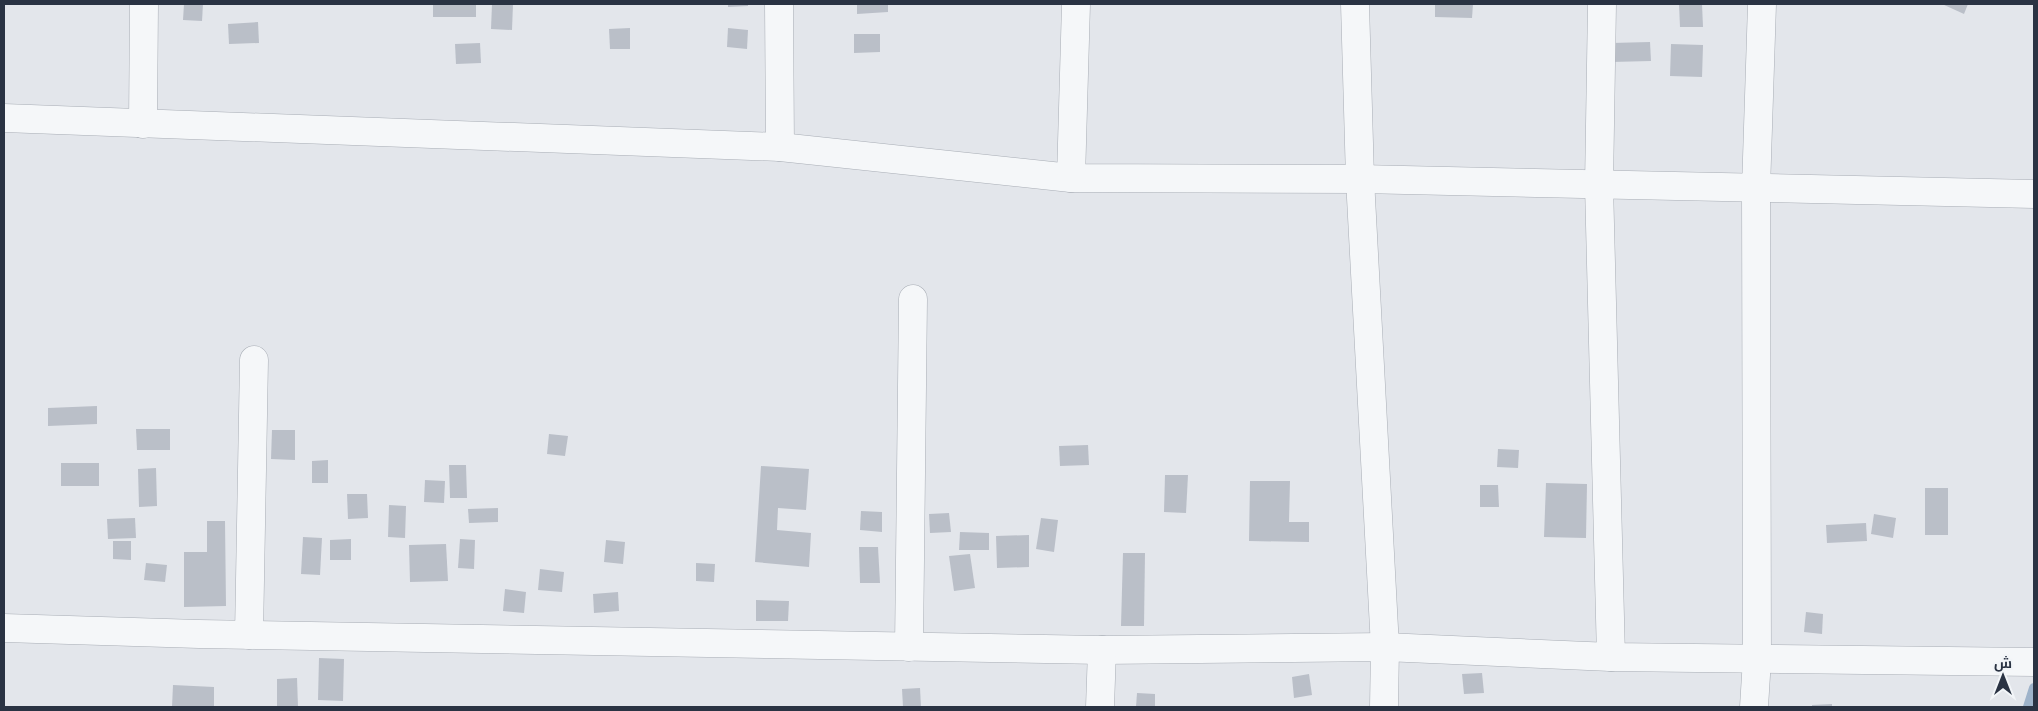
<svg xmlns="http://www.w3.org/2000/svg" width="2038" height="711" font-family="Ubuntu,Cairo,sans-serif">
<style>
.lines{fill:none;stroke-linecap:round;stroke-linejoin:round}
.stream{stroke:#9eb3ca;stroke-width:10}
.building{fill:#babfc8}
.minor-casing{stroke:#a8adb5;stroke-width:29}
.minor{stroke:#f5f7f9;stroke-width:28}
</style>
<rect width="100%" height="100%" fill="#e3e6eb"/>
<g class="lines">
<polyline class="stream" points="2028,707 2034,688"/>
</g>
<g class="building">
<polygon points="184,4 203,4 202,21 183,20"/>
<rect x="433" y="4" width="43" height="13"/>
<polygon points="492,4 513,4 512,30 491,29"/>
<polygon points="728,4 748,4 748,6 728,7"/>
<polygon points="857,4 888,4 888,12 857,14"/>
<polygon points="1435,4 1473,4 1472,18 1435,17"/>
<polygon points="1679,4 1702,4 1703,27 1680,27"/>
<polygon points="1942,4 1968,4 1964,14"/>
<polygon points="258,22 259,43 229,44 228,24"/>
<polygon points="630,28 630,49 610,49 609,29"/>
<polygon points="728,28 748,30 747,49 727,47"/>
<polygon points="854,34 880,34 880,52 854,53"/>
<polygon points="1650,42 1651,61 1611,62 1611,43"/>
<polygon points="480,43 481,63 456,64 455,44"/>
<polygon points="1671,44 1703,45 1702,77 1670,76"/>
<polygon points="97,406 97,424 48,426 48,408"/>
<polygon points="136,429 170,429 170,450 137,450"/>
<polygon points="272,430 295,430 295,460 271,459"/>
<polygon points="549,434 568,436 565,456 547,454"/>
<polygon points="1088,445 1089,465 1060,466 1059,446"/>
<polygon points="1498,449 1519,450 1518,468 1497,467"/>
<polygon points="328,460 328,483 312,483 312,461"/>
<rect x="61" y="463" width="38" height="23"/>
<polygon points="449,465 466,465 467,498 450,498"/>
<polygon points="761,466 809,469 806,510 778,508 777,530 811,533 809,567 755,562"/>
<polygon points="156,468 157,506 139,507 138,469"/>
<polygon points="1165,475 1188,475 1186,513 1164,512"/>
<polygon points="425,480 445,481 444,503 424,502"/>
<polygon points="1250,481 1290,481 1289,522 1309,522 1309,542 1249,541"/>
<polygon points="1546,483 1587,484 1586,538 1544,537"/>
<polygon points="1480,485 1498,485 1499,507 1480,507"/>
<rect x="1925" y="488" width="23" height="47"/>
<polygon points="347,494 367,494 368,518 348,519"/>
<polygon points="389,505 406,506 405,538 388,537"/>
<polygon points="498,508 498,522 469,523 468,509"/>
<polygon points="861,511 882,512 882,532 860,530"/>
<polygon points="949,513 951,532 930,533 929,514"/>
<polygon points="1874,514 1896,518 1893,538 1871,534"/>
<polygon points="135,518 136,538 108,539 107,519"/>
<polygon points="1041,518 1058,520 1054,552 1036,549"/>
<polygon points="207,521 225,521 226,606 184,607 184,552 207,552"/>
<polygon points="1866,523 1867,541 1827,543 1826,525"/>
<polygon points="960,532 989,533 989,550 959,550"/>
<polygon points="1029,535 1029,567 997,568 996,536"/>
<polygon points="303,537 322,538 320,575 301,574"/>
<polygon points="351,539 351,560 330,560 330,540"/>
<polygon points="460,539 475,540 474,569 458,568"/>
<polygon points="606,540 625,542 623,564 604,562"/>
<polygon points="113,541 131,541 131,560 113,559"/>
<polygon points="446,544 448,581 410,582 409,545"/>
<polygon points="859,547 878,547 880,583 860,583"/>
<polygon points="1123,553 1145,553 1144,626 1121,626"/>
<polygon points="970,554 975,588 954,591 949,556"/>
<polygon points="146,563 167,565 165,582 144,580"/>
<polygon points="696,563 715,564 714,582 696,581"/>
<polygon points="540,569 564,572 562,592 538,590"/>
<polygon points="505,589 526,592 524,613 503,611"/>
<polygon points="618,592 619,611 594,613 593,594"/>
<polygon points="756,600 789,601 788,621 756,621"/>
<polygon points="1806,612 1823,614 1822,634 1804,632"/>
<polygon points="319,658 344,659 343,701 318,700"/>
<polygon points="1482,673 1484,693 1464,694 1462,674"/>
<polygon points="1309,674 1312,695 1294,698 1292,677"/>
<polygon points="297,678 298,707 277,707 277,679"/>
<polygon points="173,685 214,687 214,707 172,707"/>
<polygon points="920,688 921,707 903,707 902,689"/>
<polygon points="1137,693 1155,694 1155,707 1136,707"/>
<polygon points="1832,704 1832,707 1812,707 1812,705"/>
</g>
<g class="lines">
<g class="minor-casing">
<g id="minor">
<polyline points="779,4 780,147"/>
<polyline points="1355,4 1360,179 1385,647 1384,707"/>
<polyline points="1602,4 1599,185 1611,657"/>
<polyline points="4,118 780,147 1071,178 1360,179 2034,194"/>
<polyline points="143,124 144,4"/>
<polyline points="1071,178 1076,4"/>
<polyline points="4,628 199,634 1102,650 1385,647 1611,657 2034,662"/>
<polyline points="249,635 254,360"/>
<polyline points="909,647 913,299"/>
<polyline points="1100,707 1102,650"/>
<polyline points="1754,707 1757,659 1756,189 1762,4"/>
</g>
</g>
<use href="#minor" class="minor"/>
</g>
<rect width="2038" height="711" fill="none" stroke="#2a3343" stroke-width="10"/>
<g transform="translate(2003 676)" stroke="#f2f5f8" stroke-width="4" paint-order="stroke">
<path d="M0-4L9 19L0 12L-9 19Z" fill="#2a3343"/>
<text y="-8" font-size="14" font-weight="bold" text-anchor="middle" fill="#2a3343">ش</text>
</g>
</svg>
